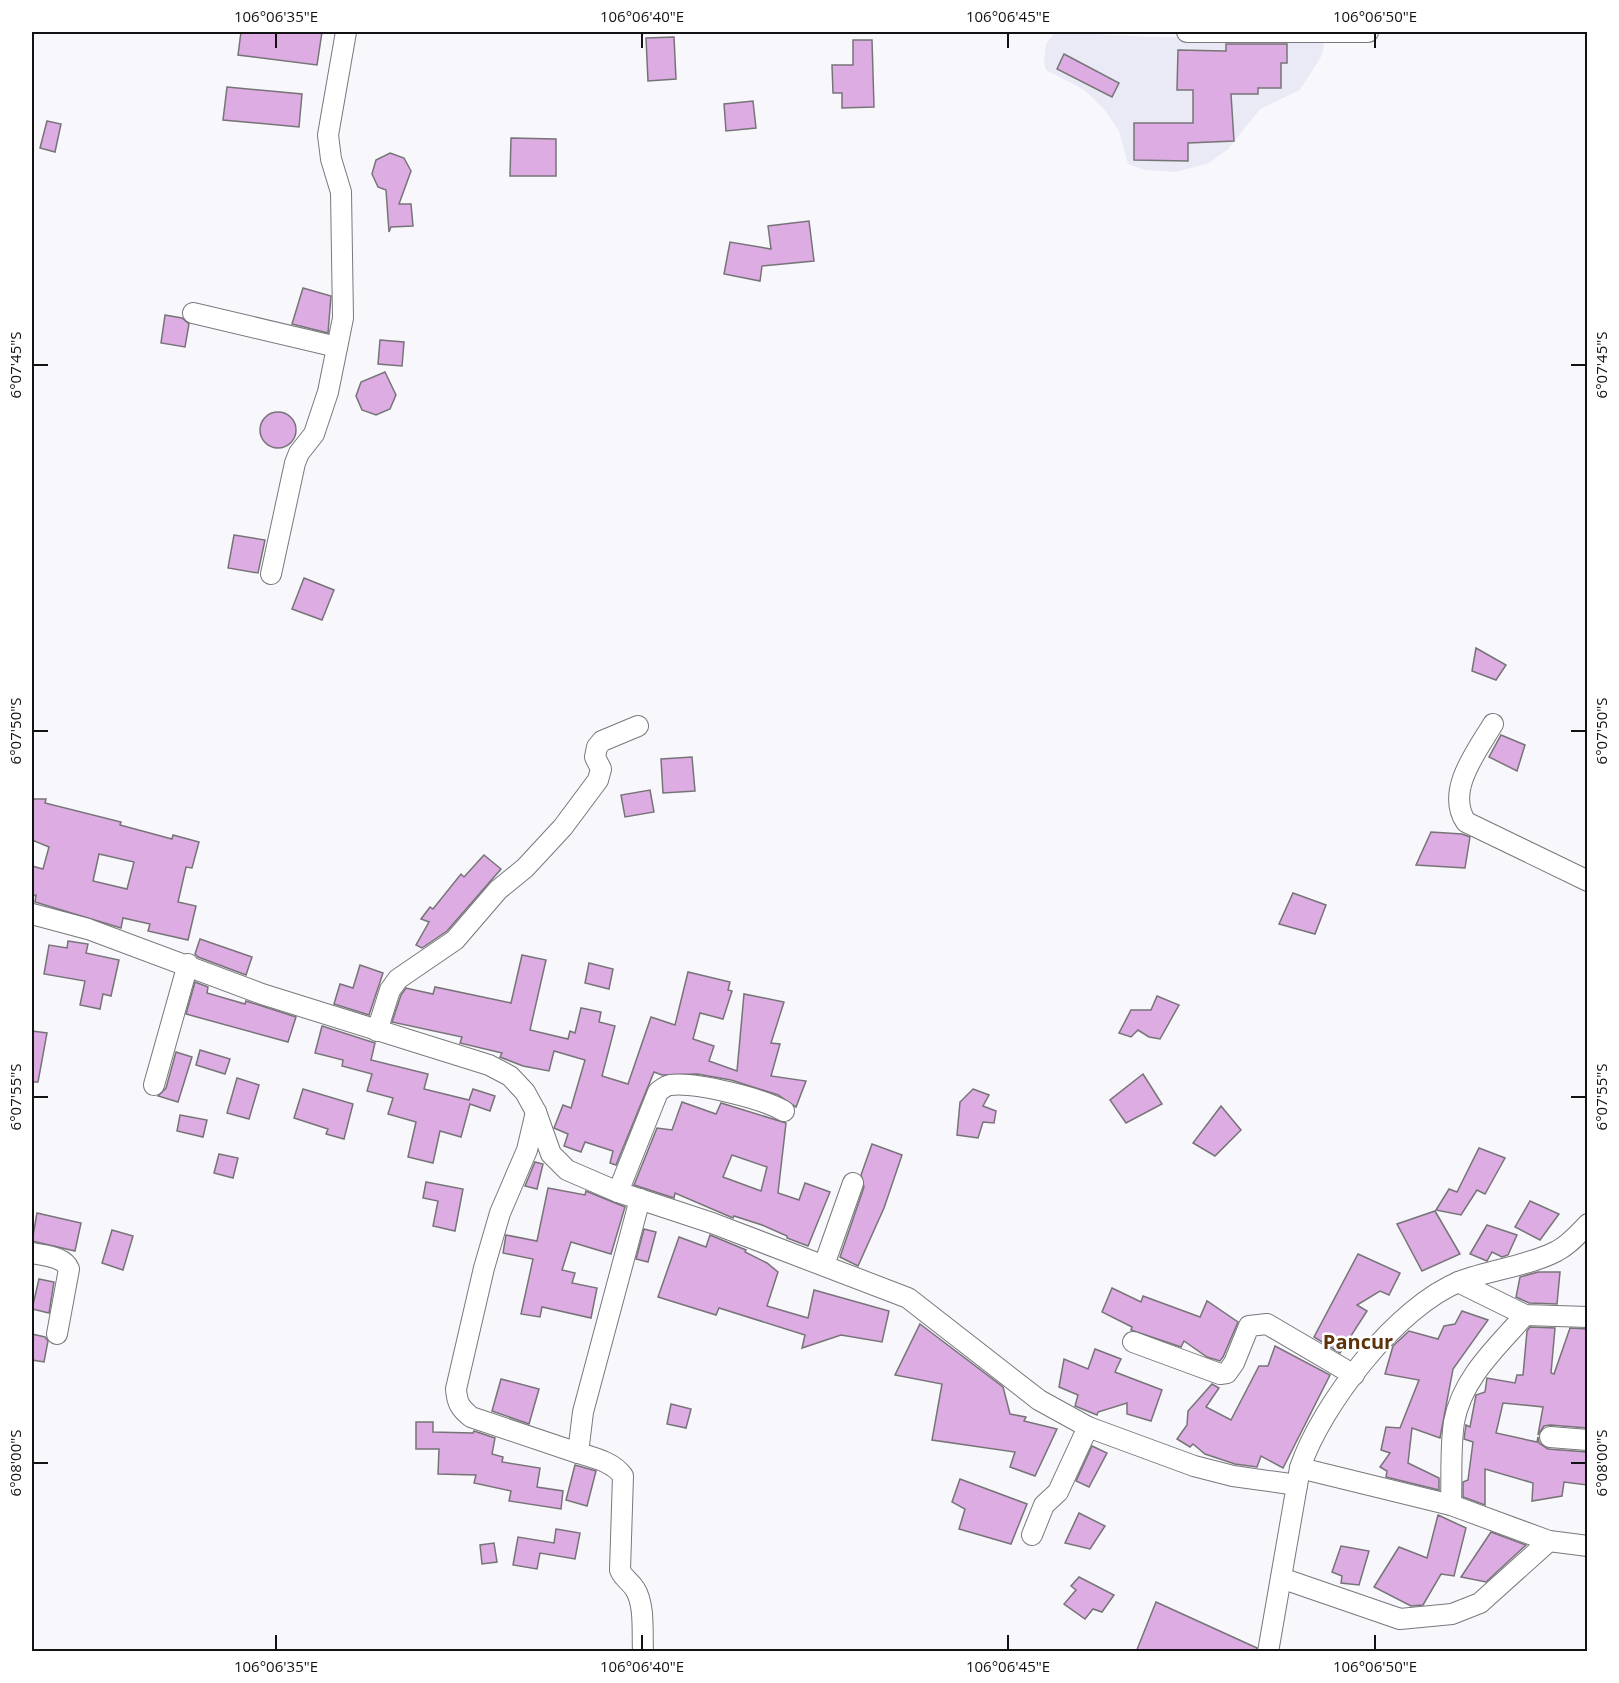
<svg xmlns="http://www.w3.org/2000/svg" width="1619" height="1683" font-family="'Open Sans',sans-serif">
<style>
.built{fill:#e9eaf5}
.building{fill:#dcace2;stroke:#777478;stroke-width:1.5;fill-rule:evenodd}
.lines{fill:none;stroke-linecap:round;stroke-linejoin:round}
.street-casing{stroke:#78787d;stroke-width:22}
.street{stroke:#fff;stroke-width:20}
.ticks{fill:none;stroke:#121214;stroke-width:2}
.labels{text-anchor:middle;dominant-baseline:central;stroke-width:5;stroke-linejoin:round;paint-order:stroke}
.quarter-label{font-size:20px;font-weight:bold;fill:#5e330b;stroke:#fff}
.neatline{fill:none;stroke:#121214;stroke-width:2}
.ticks-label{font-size:15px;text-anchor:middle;fill:#121214}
</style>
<rect width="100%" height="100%" fill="#f7f7fc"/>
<polygon class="built" points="1055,32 1151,37 1325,38 1322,55 1300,90 1260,109 1228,149 1209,163 1176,172 1145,170 1128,164 1119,131 1104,109 1083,89 1046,70 1044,61 1046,44"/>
<g class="building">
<polygon points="241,32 322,32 317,65 238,55"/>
<polygon points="674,37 676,79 648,81 646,38"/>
<polygon points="853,40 872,40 874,107 842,108 842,93 833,93 832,65 853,65"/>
<polygon points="1226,44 1287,44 1287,63 1281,63 1281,88 1258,88 1258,94 1231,94 1234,141 1188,143 1188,161 1134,160 1134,123 1193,123 1193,90 1177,90 1178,50 1226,51"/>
<polygon points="1064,54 1119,83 1112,97 1057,69"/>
<polygon points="227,87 302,94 299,127 223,120"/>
<polygon points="753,101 756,128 726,131 724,104"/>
<polygon points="47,121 61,124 55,152 40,148"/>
<polygon points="511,138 556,139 556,176 510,176"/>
<polygon points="390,153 404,158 411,171 399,204 411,204 413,226 391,227 389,232 386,190 378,187 372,174 376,160"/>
<polygon points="809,221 814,261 762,266 760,281 724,274 730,242 771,249 768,226"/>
<polygon points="303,288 331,296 328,333 292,324"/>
<polygon points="165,315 182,318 189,324 185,347 161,343"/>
<polygon points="380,340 404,342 402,366 378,364"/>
<polygon points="385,372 396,395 390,409 376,415 362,410 356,396 361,382"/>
<circle cx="278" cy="430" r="18"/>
<polygon points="234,535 265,540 258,573 228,568"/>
<polygon points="304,578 334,590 322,620 292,609"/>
<polygon points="1476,648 1506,665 1496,680 1472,671"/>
<polygon points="1501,735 1525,745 1517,771 1489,757"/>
<polygon points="692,757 695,791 663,793 661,759"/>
<polygon points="650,790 654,812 625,817 621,795"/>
<path d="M32 799H46L45 803 121 822 120 825 172 839 173 835 199 842 192 868 186 867 178 902 196 906 188 940 148 931 150 924 123 918 121 928 35 902 36 895 32 896V866L43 869 49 847 32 840ZM99 854 134 862 127 889 93 881Z"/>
<polygon points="1431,832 1462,834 1470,837 1465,868 1416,865"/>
<polygon points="484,855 501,869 447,931 422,948 416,945 429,922 421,919 430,907 433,909 461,874 464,877"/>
<polygon points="1293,893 1326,905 1315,934 1279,924"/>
<polygon points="200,939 252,957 246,975 198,957 195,954"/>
<polygon points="68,941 88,944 86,953 119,960 111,996 103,994 100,1009 80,1005 85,981 44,974 49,945 67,948"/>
<polygon points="522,955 546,960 530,1030 568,1039 570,1031 575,1033 581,1008 601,1012 599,1022 615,1026 602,1076 628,1084 651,1017 675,1025 688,972 730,982 728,990 732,991 723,1019 700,1013 693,1039 714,1046 709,1061 737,1071 744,994 784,1002 771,1043 780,1044 771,1076 806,1081 796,1107 778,1095 731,1080 697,1074 662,1075 654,1072 616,1165 610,1163 613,1151 585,1142 581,1152 564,1146 568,1134 554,1128 563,1105 571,1108 585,1060 554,1051 549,1071 523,1066 500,1057 502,1053 460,1043 462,1037 392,1022 401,995 406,988 433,994 435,987 511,1003"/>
<polygon points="589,963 613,969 609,989 585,983"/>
<polygon points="360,965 383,973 369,1015 334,1004 340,984 353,988"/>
<polygon points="195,982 208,987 207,993 245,1004 246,1001 296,1017 288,1042 186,1014"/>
<polygon points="1157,996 1179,1005 1160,1039 1149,1037 1138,1030 1131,1037 1119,1033 1131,1010 1151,1010"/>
<polygon points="322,1026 375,1043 371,1060 428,1074 424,1089 469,1100 473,1089 495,1096 490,1111 470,1104 461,1137 440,1131 433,1163 408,1157 416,1122 388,1114 393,1098 367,1091 372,1074 342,1066 343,1060 315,1053"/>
<polygon points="32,1031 47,1033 38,1082 32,1082"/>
<polygon points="200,1050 230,1059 225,1074 196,1065"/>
<polygon points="176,1052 192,1057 178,1102 158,1096 166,1088"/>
<polygon points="1143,1074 1162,1104 1126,1123 1110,1100"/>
<polygon points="237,1078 259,1085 249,1119 227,1113"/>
<polygon points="303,1089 353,1104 344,1139 326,1134 328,1129 294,1118"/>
<polygon points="973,1089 989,1095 983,1106 996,1111 994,1123 983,1122 978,1138 957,1135 960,1102"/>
<path d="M682 1102 716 1114 721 1103 786 1123 778 1193 799 1200 805 1183 830 1192 808 1246 787 1238V1236L762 1225 734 1216 733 1218 675 1193 674 1198 634 1185 657 1128 672 1130ZM732 1155 767 1167 761 1191 723 1177Z"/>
<polygon points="1221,1106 1241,1130 1215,1156 1193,1143"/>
<polygon points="180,1115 207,1120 203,1137 177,1131"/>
<polygon points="872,1144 902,1155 884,1208 858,1266 840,1257 864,1187 861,1175"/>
<polygon points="1479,1148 1505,1158 1485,1194 1477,1190 1461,1215 1436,1210 1449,1189 1457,1192"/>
<polygon points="219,1154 238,1158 233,1178 214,1173"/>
<polygon points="535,1162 543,1164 537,1189 525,1186"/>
<polygon points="426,1182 463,1189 455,1231 433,1226 438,1201 423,1198"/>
<polygon points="548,1188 585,1195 586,1191 625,1207 611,1254 571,1242 562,1270 575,1273 572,1283 597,1288 591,1318 542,1307 540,1317 521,1314 533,1259 503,1253 506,1235 537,1241"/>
<polygon points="1530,1201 1559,1214 1540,1240 1515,1227"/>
<polygon points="1435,1211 1460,1254 1422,1271 1397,1224"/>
<polygon points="37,1213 81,1223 75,1251 32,1241"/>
<polygon points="1487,1225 1517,1235 1508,1255 1502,1257 1492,1252 1487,1261 1470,1254"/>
<polygon points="644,1229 656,1232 648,1262 636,1259"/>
<polygon points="112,1230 133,1236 123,1270 102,1263"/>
<polygon points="710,1235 746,1250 745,1252 767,1263 778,1272 767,1306 808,1318 814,1290 889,1311 882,1342 841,1335 802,1348 805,1335 719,1308 716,1315 658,1297 679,1237 706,1247"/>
<polygon points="1358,1254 1400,1273 1389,1295 1380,1291 1357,1305 1367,1311 1340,1353 1314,1337"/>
<polygon points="1538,1272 1560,1272 1557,1304 1529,1303 1516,1297 1520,1277"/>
<polygon points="39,1279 54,1282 49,1313 32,1309"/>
<polygon points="1112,1288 1141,1302 1143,1296 1200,1317 1207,1301 1238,1322 1223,1357 1220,1361 1207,1357 1184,1341 1181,1347 1131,1330 1132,1327 1102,1312"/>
<polygon points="1462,1311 1488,1320 1453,1369 1440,1438 1412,1428 1408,1463 1439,1478 1439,1490 1386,1477 1387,1471 1380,1467 1390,1453 1381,1450 1386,1427 1400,1428 1419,1380 1385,1374 1393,1346 1409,1331 1438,1339 1444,1326 1455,1324"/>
<polygon points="920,1324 1003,1387 1010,1414 1026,1417 1024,1421 1057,1429 1035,1476 1010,1467 1015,1452 932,1440 942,1384 895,1375"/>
<polygon points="1530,1327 1555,1328 1551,1373 1554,1374 1570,1328 1587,1329 1587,1428 1550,1425 1544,1426 1538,1435 1543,1407 1503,1403 1496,1433 1537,1442 1538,1437 1539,1443 1548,1449 1587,1452 1587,1485 1564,1482 1562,1496 1532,1501 1533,1483 1485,1469 1485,1505 1463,1497 1463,1482 1468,1480 1473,1442 1464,1439 1466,1425 1470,1427 1476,1395 1485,1392 1487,1378 1515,1383 1517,1375 1523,1375 1527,1331"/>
<polygon points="32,1334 45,1337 48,1341 44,1362 32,1360"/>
<polygon points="1275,1346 1330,1375 1283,1468 1261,1456 1257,1467 1235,1464 1205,1454 1193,1444 1190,1447 1177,1439 1187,1425 1188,1411 1212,1384 1219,1388 1206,1407 1231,1420 1259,1366 1268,1366"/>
<polygon points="1095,1349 1121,1359 1115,1372 1162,1390 1151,1421 1127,1414 1127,1403 1098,1412 1097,1415 1075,1406 1078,1395 1059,1387 1064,1359 1088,1369"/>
<polygon points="501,1379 539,1389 529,1424 492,1411"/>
<polygon points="671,1404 691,1409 686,1428 667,1424"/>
<polygon points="416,1422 433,1422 433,1432 473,1433 474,1431 495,1438 492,1454 503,1457 502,1462 540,1468 537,1487 563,1491 561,1509 509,1501 511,1491 474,1483 476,1475 438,1474 439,1449 416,1449"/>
<polygon points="1092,1446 1107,1453 1089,1487 1076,1481"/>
<polygon points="575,1465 596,1471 587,1506 566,1500"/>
<polygon points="960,1479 1027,1504 1011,1544 959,1529 965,1509 952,1502"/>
<polygon points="1079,1513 1105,1526 1090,1549 1065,1543"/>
<polygon points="1438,1515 1466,1528 1454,1576 1441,1574 1423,1605 1411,1606 1374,1587 1399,1547 1427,1558"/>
<polygon points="556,1529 580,1533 575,1559 540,1553 537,1569 513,1565 518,1537 554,1543"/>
<polygon points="1491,1532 1526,1545 1486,1582 1461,1577"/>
<polygon points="494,1543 497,1562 482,1564 480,1545"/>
<polygon points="1341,1546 1369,1551 1359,1585 1341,1583 1342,1576 1332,1572"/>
<polygon points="1079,1577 1114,1595 1102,1612 1093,1609 1085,1619 1064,1604 1076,1590 1071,1586"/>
<polygon points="1156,1602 1257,1648 1256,1652 1136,1652"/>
</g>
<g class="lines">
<g class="street-casing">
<g id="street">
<polyline points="1187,32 1368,32"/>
<polyline points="193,313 337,347"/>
<polyline points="271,574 295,463 299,453 314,434 328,392 343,318 341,192 331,159 328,135 346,32"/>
<path d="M1493 724C1477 751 1445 791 1466 822L1588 881"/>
<polyline points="32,914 88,929 262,994 489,1065 510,1076 525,1092 536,1112 551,1154 567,1170 618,1192 712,1223 908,1298 1039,1400 1088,1427 1194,1466 1233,1476 1297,1485"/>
<polyline points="377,1031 390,990 398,979 455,940 498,890 525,868 563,827 598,780 601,769 595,757 597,747 602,741 638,726"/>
<polyline points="154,1085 188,964"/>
<path d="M536 1112 527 1150 500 1213 484 1268 456 1389C457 1403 460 1408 471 1417L578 1453"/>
<path d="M618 1192 658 1092C662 1089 665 1086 670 1085 696 1082 761 1098 784 1111"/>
<path d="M640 1199 583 1412 578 1453C595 1458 613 1462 623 1476L620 1570C623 1578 630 1581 635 1589 645 1605 642 1632 643 1652"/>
<path d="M32 1253C44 1256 64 1256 69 1269L57 1334"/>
<polyline points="824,1265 853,1183"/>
<polyline points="1458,1282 1525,1315 1588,1317"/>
<polyline points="1133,1342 1220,1374 1227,1373 1234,1363 1249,1326 1267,1324 1354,1375"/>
<polyline points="1550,1437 1588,1440"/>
<polyline points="1300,1468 1451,1505 1549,1541 1588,1546"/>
<path d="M1451 1505C1452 1478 1450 1449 1454 1422 1462 1378 1497 1347 1525 1315"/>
<polyline points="1032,1535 1044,1505 1058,1492 1088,1427"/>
<polyline points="1281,1578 1400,1619 1452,1614 1480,1603 1549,1541"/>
<path d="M1268 1652 1300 1468C1321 1405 1397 1306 1461 1281 1490 1270 1531 1265 1557 1251 1569 1245 1578 1234 1588 1224"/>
</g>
</g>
<use href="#street" class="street"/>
</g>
<path class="ticks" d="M276 33V48M642 33V48M1008 33V48M1375 33V48M33 365H48M1571 365H1586M33 731H48M1571 731H1586M33 1097H48M1571 1097H1586M33 1463H48M1571 1463H1586M276 1635V1650M642 1635V1650M1008 1635V1650M1375 1635V1650"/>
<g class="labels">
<g class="quarter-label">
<text x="1358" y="1341">Pancur</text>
</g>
</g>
<rect width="1619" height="1683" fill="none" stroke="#ffffff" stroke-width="66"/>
<rect x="33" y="33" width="1553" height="1617" class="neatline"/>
<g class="ticks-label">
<text x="276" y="22">106°06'35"E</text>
<text x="642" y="22">106°06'40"E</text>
<text x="1008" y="22">106°06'45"E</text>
<text x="1375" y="22">106°06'50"E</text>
<text transform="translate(16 365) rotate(-90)" y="5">6°07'45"S</text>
<text transform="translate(1602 365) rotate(-90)" y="5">6°07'45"S</text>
<text transform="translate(16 731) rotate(-90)" y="5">6°07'50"S</text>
<text transform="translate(1602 731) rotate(-90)" y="5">6°07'50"S</text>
<text transform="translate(16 1097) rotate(-90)" y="5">6°07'55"S</text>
<text transform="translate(1602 1097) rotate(-90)" y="5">6°07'55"S</text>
<text transform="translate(16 1463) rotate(-90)" y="5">6°08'00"S</text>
<text transform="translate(1602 1463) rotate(-90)" y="5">6°08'00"S</text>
<text x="276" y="1672">106°06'35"E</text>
<text x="642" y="1672">106°06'40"E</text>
<text x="1008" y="1672">106°06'45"E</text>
<text x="1375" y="1672">106°06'50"E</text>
</g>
</svg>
